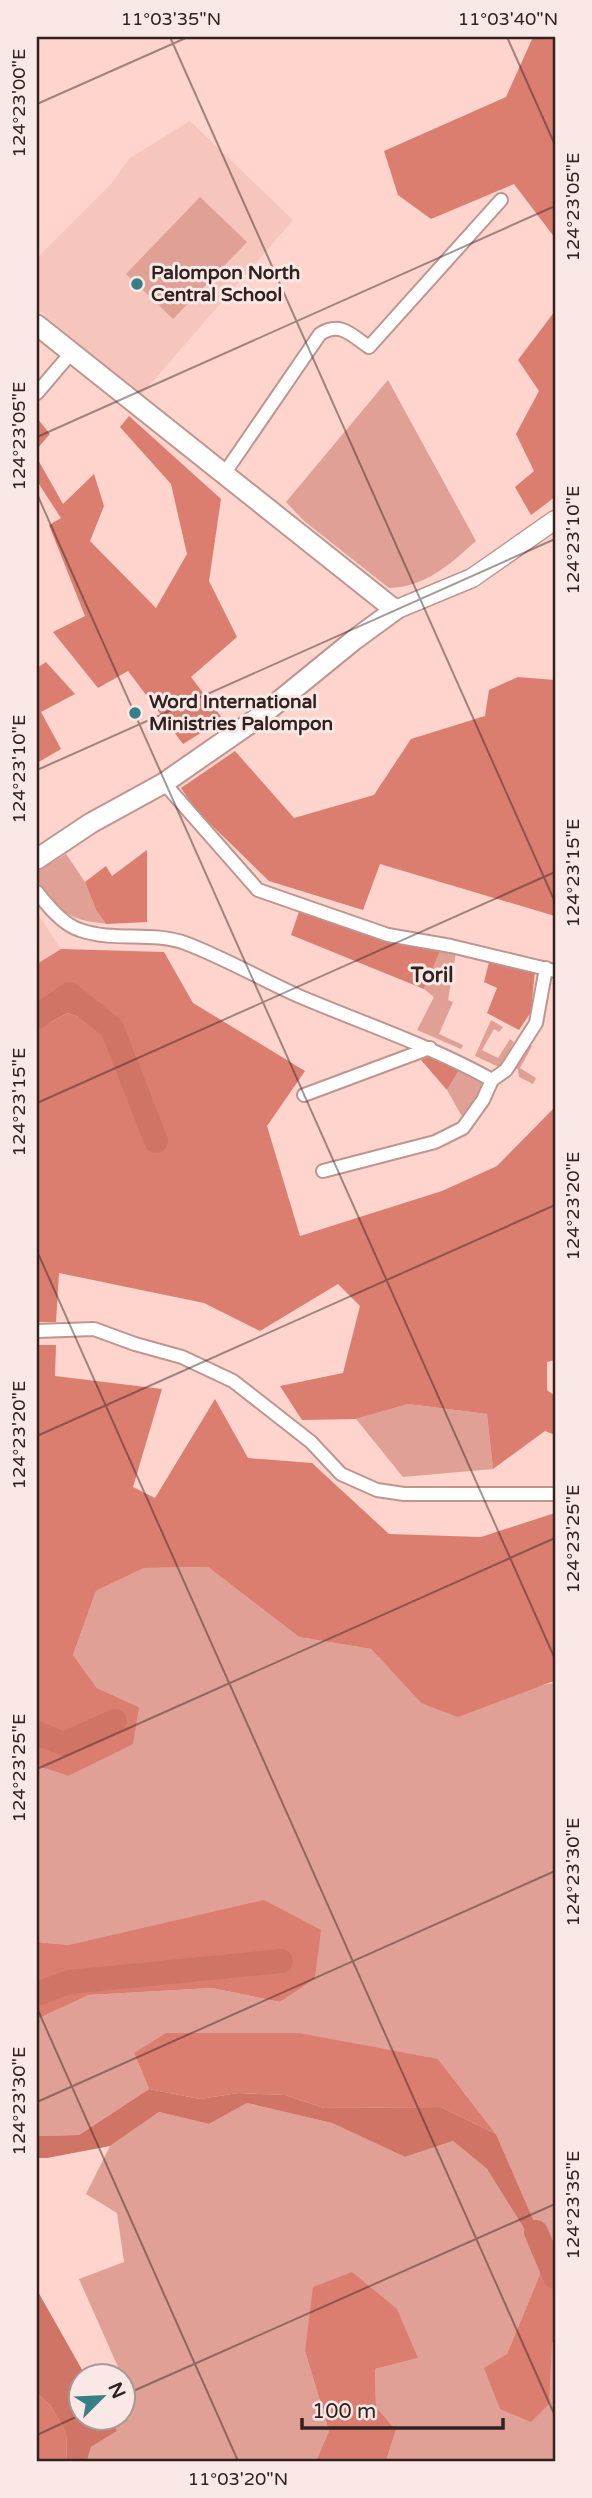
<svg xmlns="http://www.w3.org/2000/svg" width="592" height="2498" font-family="'Varela Round',sans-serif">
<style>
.built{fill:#f6c5bc}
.green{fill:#e1a095}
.forest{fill:#db7e70}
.water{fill:#d07466}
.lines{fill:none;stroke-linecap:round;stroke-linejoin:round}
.river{stroke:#d07466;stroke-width:24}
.street-casing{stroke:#be968f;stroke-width:16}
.secondary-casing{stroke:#be968f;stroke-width:21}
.primary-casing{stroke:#be968f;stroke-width:23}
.street{stroke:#fff;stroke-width:12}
.secondary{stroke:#fff;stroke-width:18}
.primary{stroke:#fff;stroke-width:19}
.ticks{fill:none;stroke:#31221f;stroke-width:2;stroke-opacity:0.45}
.poi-dot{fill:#377f86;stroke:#f9e8e5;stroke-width:2.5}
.labels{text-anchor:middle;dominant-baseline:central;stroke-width:6;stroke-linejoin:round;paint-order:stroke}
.poi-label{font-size:19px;font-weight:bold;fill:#31221f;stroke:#f9e8e5;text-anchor:start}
.neighbourhood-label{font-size:21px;font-weight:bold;fill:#31221f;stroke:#f9e8e5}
.neatline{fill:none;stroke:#31221f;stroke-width:2.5}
.ticks-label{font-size:18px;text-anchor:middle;fill:#31221f}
</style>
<rect width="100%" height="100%" fill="#fed4cc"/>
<g class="built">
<polygon points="190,121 293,220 141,395 37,309 37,258 111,184 130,158"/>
<polygon points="37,913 61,949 37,964"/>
</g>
<g class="green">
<polygon points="200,197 247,242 173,319 126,274"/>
<path d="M388 380 476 541C450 564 426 587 389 588L304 521 286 502Z"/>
<path d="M66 854 85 882 96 910 106 924C96 922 86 922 77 918 59 912 37 891 37 872Z"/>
<polygon points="441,949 456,952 448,1000 453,1002 439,1034 463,1045 461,1049 417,1030 434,997 424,989"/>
<polygon points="491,1020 503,1027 499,1032 494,1029 482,1050 498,1058 510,1039 514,1042 499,1067 475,1056"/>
<polygon points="529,1045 532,1046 520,1068 536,1078 533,1084 519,1077 518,1069 514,1069"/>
<polygon points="461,1067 484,1081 486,1089 464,1120 447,1090"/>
<polygon points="408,1404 487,1414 493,1469 403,1477 356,1419"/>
<polygon points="208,1567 299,1637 371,1649 421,1703 555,1683 555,2265 553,2265 496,2134 438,2059 134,2053 149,2089 79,2135 37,2136 37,2019 89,1995 212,1988 280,2002 315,1979 320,1930 69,1945 37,1942 37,1766 68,1776 139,1707 97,1688 73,1655 96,1591 144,1568"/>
<polygon points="247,2103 332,2123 405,2157 453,2141 487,2169 545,2262 507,2354 555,2341 555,2461 386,2461 396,2430 376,2407 375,2369 418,2358 305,2351 329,2431 316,2461 87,2461 91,2447 117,2431 110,2418 122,2418 122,2376 79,2279 124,2262 117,2213 86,2194 110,2146 159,2112 209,2124"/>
</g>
<g class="forest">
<polygon points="533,37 555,37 555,238 514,184 431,219 398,195 384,151 506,97"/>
<polygon points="555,311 555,497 531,515 515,487 534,471 516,434 539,391 518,360"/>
<polygon points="129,416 221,499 209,581 237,637 191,677 223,719 183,744 128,671 98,688 53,632 85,616 49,525 61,518 37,481 37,458 63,504 94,474 104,506 90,541 156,608 187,554 171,484 120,427"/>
<polygon points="37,418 50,434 37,449"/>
<polygon points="46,662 75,694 41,712 61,749 37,763 37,668"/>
<polygon points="518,677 555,680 555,916 380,864 363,910 269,881 196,810 181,788 235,751 294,818 374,795 411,739 485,716 489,690"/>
<polygon points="147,850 147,922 106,924 96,910 85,882 106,866 112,876"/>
<polygon points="300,909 441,949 424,989 291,935"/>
<polygon points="61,949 164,952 193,1003 305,1071 267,1126 300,1236 442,1191 497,1166 555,1107 555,1360 547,1362 547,1390 555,1396 555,1435 545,1431 493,1469 487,1414 408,1404 356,1419 302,1420 280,1386 343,1373 360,1306 338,1284 260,1331 204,1303 59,1273 56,1322 37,1322 37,1029 68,1013 93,1022 115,1051 124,1046 66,988 37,1007 37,964"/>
<polygon points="490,958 535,970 531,1012 519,1030 487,1013 497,988 484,982"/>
<polygon points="433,1054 461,1067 447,1090 421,1060"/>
<polygon points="37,1345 56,1345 55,1376 162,1389 133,1487 155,1498 215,1399 248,1458 312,1463 389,1534 481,1537 555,1513 555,1683 551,1682 458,1717 421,1703 371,1649 299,1637 208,1567 144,1568 96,1591 73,1655 97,1688 139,1707 133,1744 68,1776 37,1766"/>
<polygon points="264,1900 321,1930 315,1979 280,2002 212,1988 89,1995 37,2019 37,1942 69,1945"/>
<polygon points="166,2033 299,2033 438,2059 496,2134 441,2107 324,2108 285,2095 238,2093 200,2099 149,2089 134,2053"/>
<polygon points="545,2262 555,2265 555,2341 552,2343 549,2404 531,2422 500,2409 484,2368 507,2354"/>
<polygon points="352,2272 397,2309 418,2358 375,2369 376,2407 396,2430 386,2461 316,2461 329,2431 305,2351 313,2287"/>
<polygon points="37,2393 50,2405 66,2432 67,2461 37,2461"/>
</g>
<g class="water">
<polygon points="65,988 94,1005 125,1047 115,1052 93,1022 68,1013 37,1029 37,1007"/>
<polygon points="149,2089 200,2099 238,2093 285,2095 324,2108 441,2107 496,2134 553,2265 545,2262 487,2169 453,2141 405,2157 332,2123 247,2103 209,2124 159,2112 110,2146 47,2158 37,2158 37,2136 79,2135"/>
<polygon points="37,2290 85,2375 80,2376 80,2418 110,2418 117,2431 91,2447 87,2461 67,2461 66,2432 50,2405 37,2393"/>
</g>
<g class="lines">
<g class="river">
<polyline points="37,1017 69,994 112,1028 156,1141"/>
<polyline points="37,1733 64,1744 115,1721"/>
<polyline points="37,1994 69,1982 281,1961"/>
<polyline points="536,2232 555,2277"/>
</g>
<g class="street-casing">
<g id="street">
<polyline points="37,393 71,353"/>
<path d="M224 474 320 334C341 321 351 335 369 347L501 200"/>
<polyline points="164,783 258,890 388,935 451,946 555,971"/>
<path d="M37 892C47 905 63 925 80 930 114 942 151 931 185 943 225 958 262 980 301 997 365 1024 431 1046 492 1080"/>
<polyline points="304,1095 430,1048"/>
<polyline points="323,1171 435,1142 463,1128 483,1100 492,1080 506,1070 536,1023 546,968"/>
<polyline points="37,1331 94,1329 135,1344 182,1357 233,1381 311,1442 341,1474 377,1490 404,1494 555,1494"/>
</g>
</g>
<g class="secondary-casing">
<polyline id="secondary" points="395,610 472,578 555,520"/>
</g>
<g class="primary-casing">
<polyline id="primary" points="37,325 395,610 354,640 262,715 164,783 91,823 37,859"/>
</g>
<use href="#street" class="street"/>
<use href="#secondary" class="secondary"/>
<use href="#primary" class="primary"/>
</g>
<path class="ticks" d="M170 37 555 902M507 37 555 145M37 104 188 37M37 437 555 206M37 494 555 1659M37 770 555 539M37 1103 555 872M37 1251 555 2416M37 1436 555 1205M37 1769 555 1538M37 2008 238 2461M37 2102 555 1871M122 2396 555 2204M37 2435 80 2415"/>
<g class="poi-dot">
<circle cx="137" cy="284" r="7"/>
<circle cx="135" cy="713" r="7"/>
</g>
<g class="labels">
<g class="poi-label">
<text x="151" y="273">Palompon North<tspan x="151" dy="22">Central School</tspan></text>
<text x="149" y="702">Word International<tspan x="149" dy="22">Ministries Palompon</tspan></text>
</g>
<g class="neighbourhood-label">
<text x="432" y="975">Toril</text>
</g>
</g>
<rect width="592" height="2498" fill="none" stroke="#f9e8e5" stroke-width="77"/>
<g transform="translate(102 2397) rotate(66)"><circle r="33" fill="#f9e8e5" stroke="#a99996" stroke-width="2"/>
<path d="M0-5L12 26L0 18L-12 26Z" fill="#377f86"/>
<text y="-10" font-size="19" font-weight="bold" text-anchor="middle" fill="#31221f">N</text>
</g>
<path d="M302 2418v10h201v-10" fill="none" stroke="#31221f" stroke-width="3.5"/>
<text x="312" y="2418" font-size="21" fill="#31221f" stroke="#f9e8e5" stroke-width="5" paint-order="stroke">100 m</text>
<rect x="38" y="38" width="516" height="2422" class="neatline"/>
<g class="ticks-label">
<text x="171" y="25">11°03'35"N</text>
<text x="508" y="25">11°03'40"N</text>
<text transform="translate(19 103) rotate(-90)" y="6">124°23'00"E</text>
<text transform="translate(573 207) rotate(-90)" y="6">124°23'05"E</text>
<text transform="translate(19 436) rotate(-90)" y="6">124°23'05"E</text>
<text transform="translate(573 540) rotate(-90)" y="6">124°23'10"E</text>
<text transform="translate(19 769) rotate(-90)" y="6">124°23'10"E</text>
<text transform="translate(573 873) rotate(-90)" y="6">124°23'15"E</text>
<text transform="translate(19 1102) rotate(-90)" y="6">124°23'15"E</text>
<text transform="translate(573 1206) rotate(-90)" y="6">124°23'20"E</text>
<text transform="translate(19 1435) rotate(-90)" y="6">124°23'20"E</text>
<text transform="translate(573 1539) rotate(-90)" y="6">124°23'25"E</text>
<text transform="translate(19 1768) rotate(-90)" y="6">124°23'25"E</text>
<text transform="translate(573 1872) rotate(-90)" y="6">124°23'30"E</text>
<text transform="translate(19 2101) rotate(-90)" y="6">124°23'30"E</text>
<text transform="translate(573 2205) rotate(-90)" y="6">124°23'35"E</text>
<text x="238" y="2485">11°03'20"N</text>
</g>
</svg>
